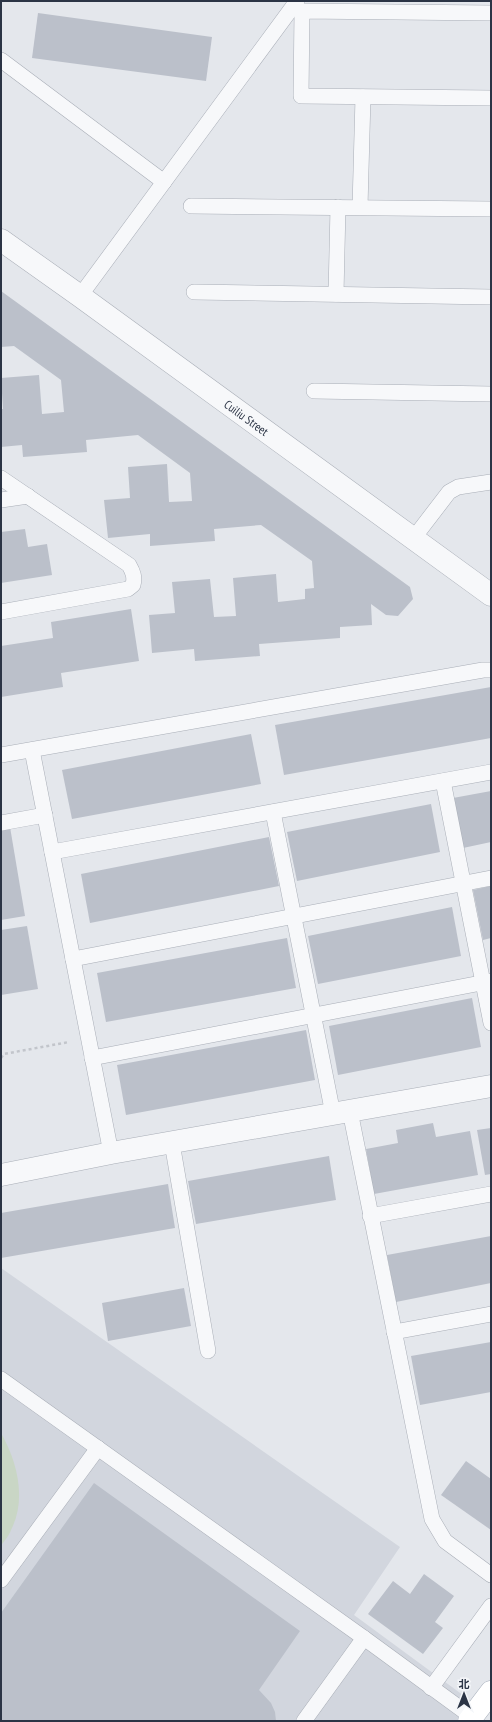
<svg xmlns="http://www.w3.org/2000/svg" width="492" height="1722" font-family="'PT Sans Narrow','Noto Sans SC',sans-serif">
<style>
.built{fill:#d2d6de}
.green{fill:#c9d6c5}
.building{fill:#bbc0ca}
.lines{fill:none;stroke-linecap:round;stroke-linejoin:round}
.service-casing{stroke:#a9aeb7;stroke-width:16}
.minor-casing{stroke:#a9aeb7;stroke-width:23}
.primary-casing{stroke:#a3abb8;stroke-width:23}
.path{stroke:#c2c5cb;stroke-width:2.5;stroke-dasharray:3 3;stroke-linecap:butt}
.service{stroke:#f7f8fa;stroke-width:15}
.minor{stroke:#f7f8fa;stroke-width:22}
.primary{stroke:#fff;stroke-width:22}
.labels{text-anchor:middle;dominant-baseline:central;stroke-width:3.5;stroke-linejoin:round;paint-order:stroke}
.street-label{font-size:12px;fill:#2b3445;stroke:#f4f6f9}
</style>
<rect width="100%" height="100%" fill="#e4e7ec"/>
<polygon class="built" points="1,1268 400,1547 354,1615 471,1701 456,1721 1,1721"/>
<path class="green" d="M1 1433C17 1461 27 1499 11 1530 9 1536 4 1541 1 1546Z"/>
<g class="building">
<polygon points="38,13 212,37 206,81 32,58"/>
<polygon points="1,291 410,587 413,599 398,616 386,615 371,604 372,625 340,627 340,638 259,644 260,656 195,661 194,649 152,653 149,615 175,613 172,582 210,579 214,617 236,616 233,578 276,574 278,602 305,599 305,589 314,588 312,561 261,525 214,529 215,541 150,546 150,534 108,538 104,500 130,498 128,467 167,464 169,502 192,501 190,473 138,435 86,440 87,452 23,457 22,445 1,447 1,409 3,409 1,378 39,375 42,414 64,412 61,380 14,346 1,347"/>
<polygon points="25,529 28,547 47,544 52,575 1,583 1,532"/>
<polygon points="131,609 139,661 61,673 63,687 1,697 1,646 53,638 51,622"/>
<polygon points="491,687 491,738 284,775 275,725"/>
<polygon points="251,734 261,784 72,819 62,770"/>
<polygon points="491,791 491,842 463,848 453,798"/>
<polygon points="431,804 440,852 297,881 287,832"/>
<polygon points="10,827 25,916 1,920 1,829"/>
<polygon points="269,837 279,886 90,923 81,874"/>
<polygon points="491,886 491,938 483,940 473,890"/>
<polygon points="452,907 461,956 318,984 308,936"/>
<polygon points="27,926 38,989 1,995 1,930"/>
<polygon points="287,938 296,988 106,1022 97,973"/>
<polygon points="472,998 481,1047 338,1075 329,1026"/>
<polygon points="306,1030 315,1080 126,1115 117,1065"/>
<polygon points="433,1123 436,1137 470,1131 478,1175 374,1194 366,1149 398,1143 396,1130"/>
<polygon points="491,1128 491,1174 485,1175 477,1130"/>
<polygon points="329,1156 336,1200 196,1224 188,1181"/>
<polygon points="168,1184 175,1228 1,1258 1,1213"/>
<polygon points="491,1236 491,1283 396,1302 387,1255"/>
<polygon points="184,1288 191,1326 108,1341 102,1303"/>
<polygon points="491,1342 491,1392 420,1405 411,1356"/>
<polygon points="466,1461 491,1479 491,1530 441,1495"/>
<polygon points="94,1483 300,1631 259,1690 271,1703 275,1712 276,1721 1,1721 1,1613"/>
<polygon points="424,1574 454,1596 435,1622 443,1628 423,1654 368,1614 393,1581 410,1594"/>
</g>
<g class="lines">
<g class="service-casing">
<g id="service">
<polyline points="491,13 302,11 301,96 491,98"/>
<polyline points="1,60 164,182"/>
<polyline points="191,206 491,209"/>
<polyline points="360,207 363,97"/>
<polyline points="194,292 491,297"/>
<polyline points="336,294 338,207"/>
<polyline points="80,296 297,1"/>
<polyline points="314,391 491,394"/>
<path d="M1 478 129 565C133 572 135 577 133 585L128 589 1 612"/>
<polyline points="1,500 28,496"/>
<polyline points="413,539 449,492 458,487 491,482"/>
<polyline points="32,750 111,1153"/>
<polyline points="1,755 483,670 491,670"/>
<polyline points="443,781 491,1023"/>
<polyline points="273,812 333,1114"/>
<polyline points="1,823 45,815"/>
<polyline points="52,852 491,772"/>
<polyline points="73,959 491,878"/>
<polyline points="92,1058 491,981"/>
<polyline points="350,1111 432,1519 445,1541 491,1575"/>
<polyline points="172,1143 208,1351"/>
<polyline points="370,1216 491,1194"/>
<polyline points="394,1332 491,1314"/>
<polyline points="1,1379 364,1638 472,1717"/>
<polyline points="1,1580 98,1448"/>
<polyline points="431,1688 491,1606"/>
<polyline points="304,1721 364,1638"/>
</g>
</g>
<g class="minor-casing">
<g id="minor">
<path id="s1" d="M1 240 80 296 491 595"/>
<polyline points="1,1175 111,1153 491,1086"/>
</g>
</g>
<g class="primary-casing">
<polyline id="primary" points="469,1721 491,1692"/>
</g>
<polyline class="path" points="1,1058 4,1054 69,1042"/>
<use href="#service" class="service"/>
<use href="#minor" class="minor"/>
<use href="#primary" class="primary"/>
</g>
<g class="labels">
<g class="street-label">
<text stroke="none"><textPath href="#s1" startOffset="303">Cuiliu Street</textPath></text>
</g>
</g>
<rect width="492" height="1722" fill="none" stroke="#2b3445" stroke-width="4"/>
<g transform="translate(464 1694)" stroke="#f4f6f9" stroke-width="3" paint-order="stroke">
<path d="M0-3L7 15L0 10L-7 15Z" fill="#2b3445"/>
<text y="-6" font-size="11" font-weight="bold" text-anchor="middle" fill="#2b3445">北</text>
</g>
</svg>
